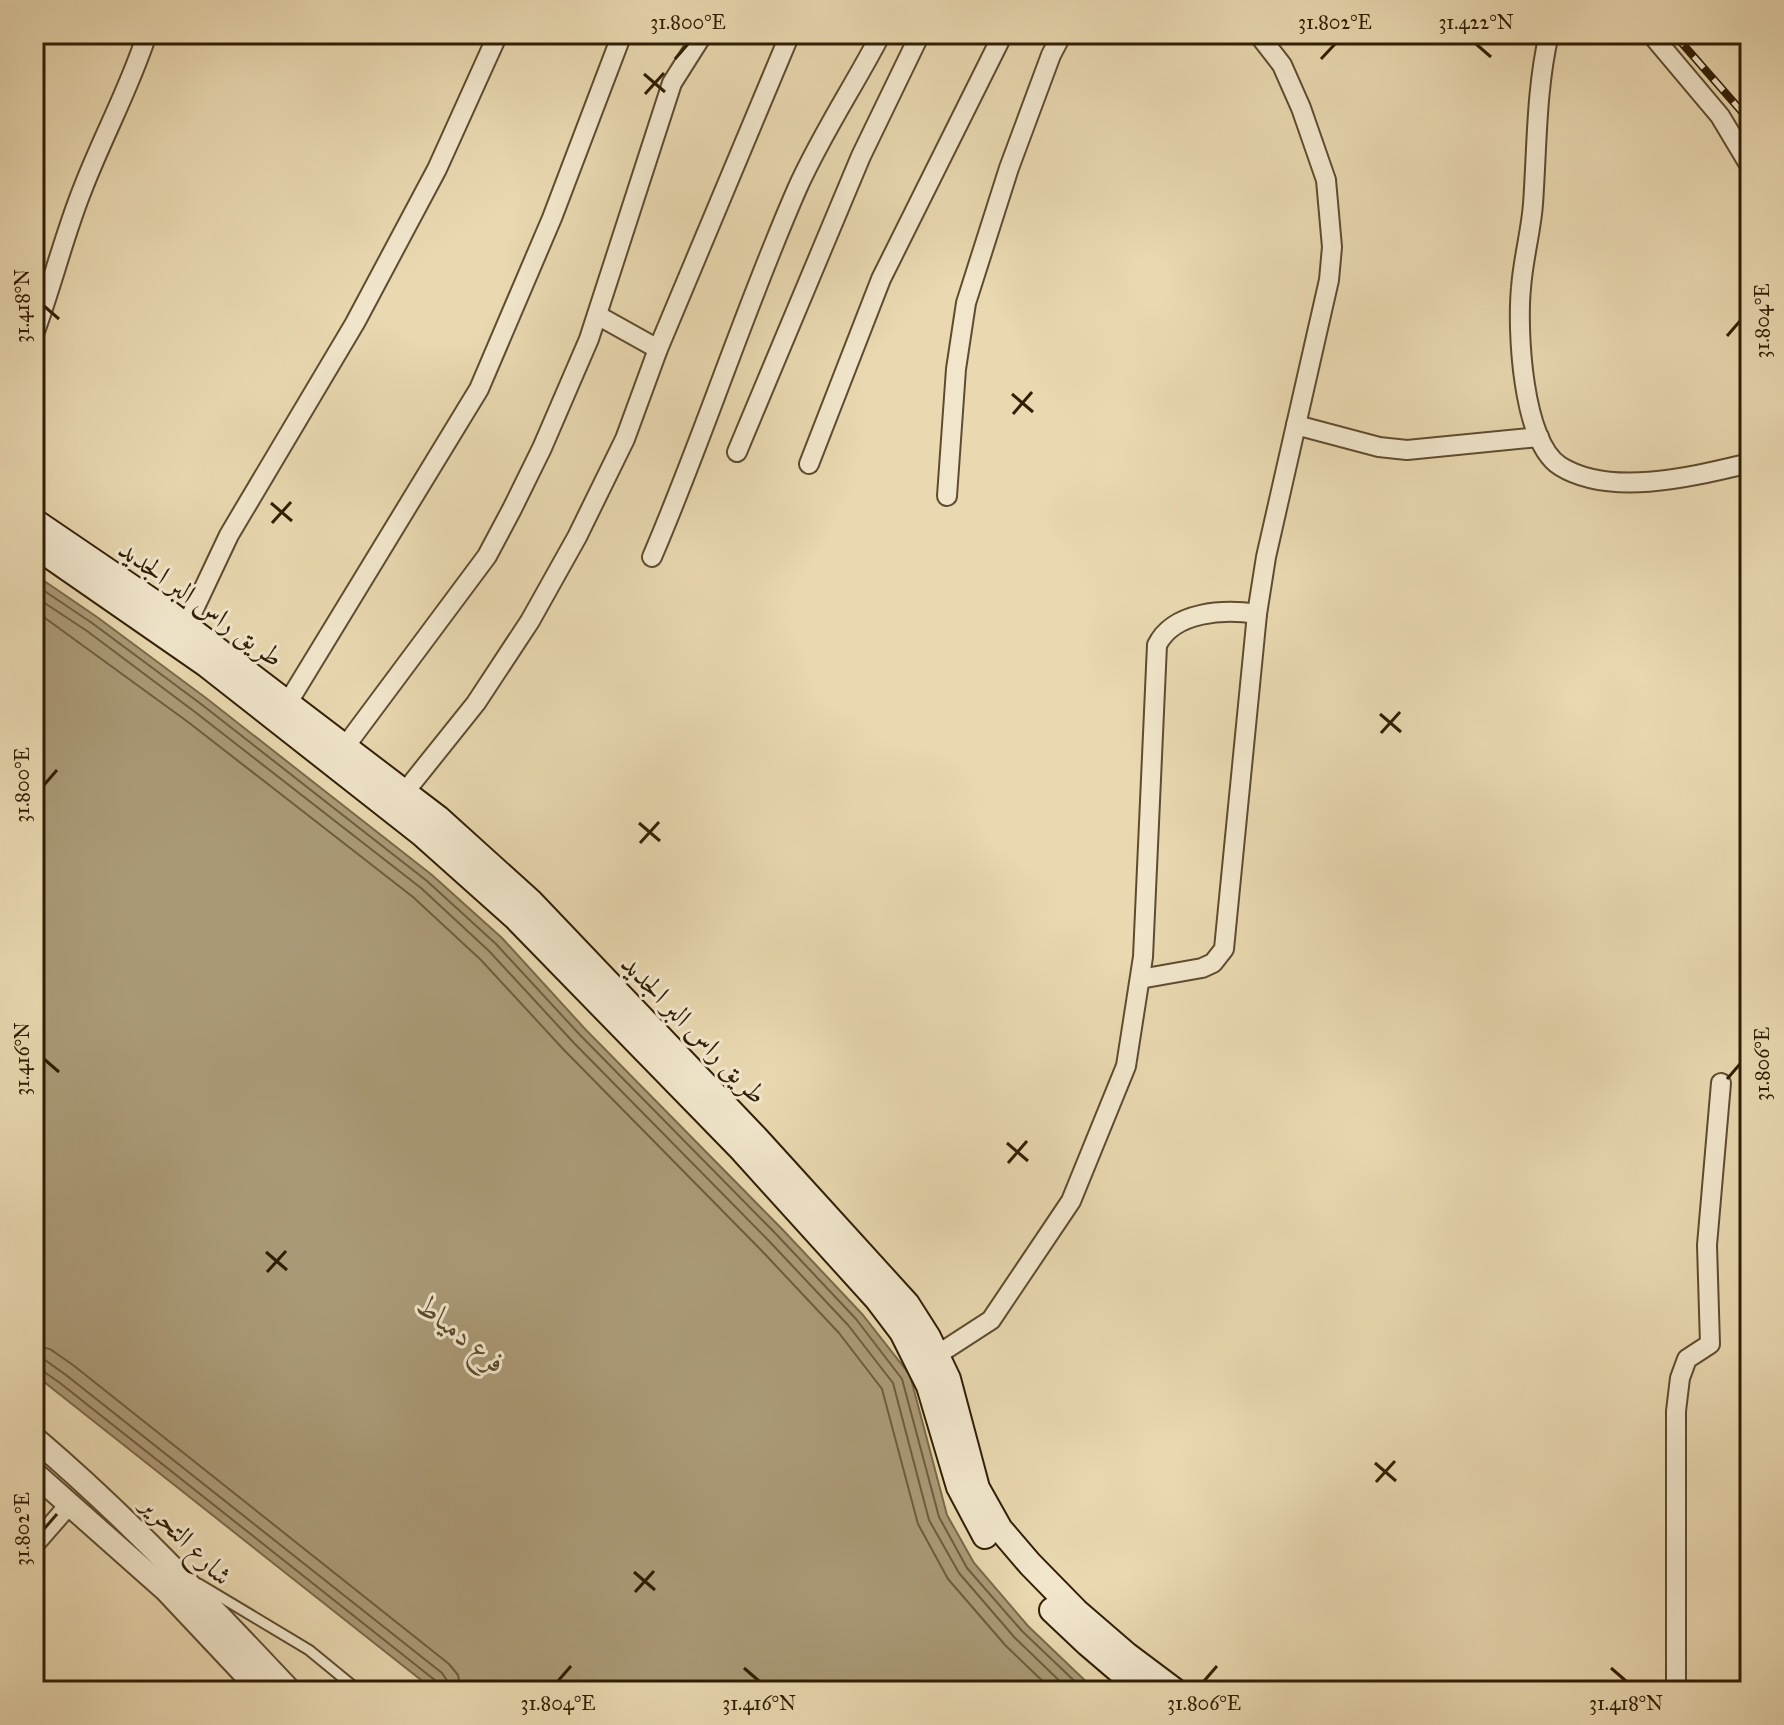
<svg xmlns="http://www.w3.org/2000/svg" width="1784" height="1725" font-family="'IM FELL Great Primer',Amiri,serif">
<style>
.water{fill:#aa9976;stroke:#7a6848;stroke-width:2}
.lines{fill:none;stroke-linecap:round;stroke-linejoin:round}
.shore{stroke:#6e5c3d;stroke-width:2}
.service-casing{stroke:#5f4c2f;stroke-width:13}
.minor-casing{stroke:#5f4c2f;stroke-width:22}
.tertiary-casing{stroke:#5f4c2f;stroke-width:26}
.secondary-casing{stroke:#311e04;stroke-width:28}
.service{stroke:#f1e6cc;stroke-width:9}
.minor{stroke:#f1e6cc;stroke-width:18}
.tertiary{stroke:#f1e6cc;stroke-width:22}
.secondary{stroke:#f1e6cc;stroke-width:24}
.rail-casing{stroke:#311e04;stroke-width:8}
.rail{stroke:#f1e6cc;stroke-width:5;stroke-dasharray:15;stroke-linecap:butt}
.ticks{fill:none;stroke:#311e04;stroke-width:3}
.labels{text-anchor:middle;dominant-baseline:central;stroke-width:6;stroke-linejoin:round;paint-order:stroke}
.street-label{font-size:28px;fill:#311e04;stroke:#f1e6cc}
.water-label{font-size:30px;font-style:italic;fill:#5b492c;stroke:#f1e6cc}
.neatline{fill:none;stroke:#311e04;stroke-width:3}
.ticks-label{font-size:20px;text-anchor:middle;fill:#311e04}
</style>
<rect width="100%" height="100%" fill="#e9d8b0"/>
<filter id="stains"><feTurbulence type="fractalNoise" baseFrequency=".0025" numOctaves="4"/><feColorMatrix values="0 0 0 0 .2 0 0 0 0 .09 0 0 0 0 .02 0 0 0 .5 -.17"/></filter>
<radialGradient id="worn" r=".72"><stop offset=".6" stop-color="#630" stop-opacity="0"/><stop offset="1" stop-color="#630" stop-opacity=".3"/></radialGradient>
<polygon class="water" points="34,574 97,617 206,698 432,875 502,938 586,1030 782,1229 862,1314 910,1375 947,1515 974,1563 1028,1626 1096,1691 435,1691 34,1374"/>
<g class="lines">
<g class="shore">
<polyline points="34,584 92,623 201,704 427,881 496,944 580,1035 776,1234 856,1319 902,1379 939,1517 967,1568 1022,1631 1085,1691"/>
<polyline points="34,596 87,631 195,712 421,888 489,951 573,1042 769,1241 848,1325 893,1383 929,1520 959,1573 1015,1638 1070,1691"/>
<polyline points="34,610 188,722 413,897 481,960 564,1050 761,1250 839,1333 882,1389 918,1524 948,1579 1006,1646 1053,1691"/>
<polyline points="34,1346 50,1349 73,1365 449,1664 458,1675 461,1691"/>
<polyline points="34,1358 45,1360 66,1375 442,1673 448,1682 449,1691"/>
<polyline points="34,1368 40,1369 60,1383 436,1681 439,1691"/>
</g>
<g class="service-casing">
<polyline id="service" points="199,1584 309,1650 359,1691"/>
</g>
<g class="minor-casing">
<g id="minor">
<path d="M1549 34C1536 89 1537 148 1533 204 1531 232 1523 259 1521 288 1517 329 1522 442 1560 466 1611 498 1695 476 1750 463"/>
<polyline points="1651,34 1720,116 1750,166"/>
<polyline points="597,315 658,349"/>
<path d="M34 334C52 286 64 235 83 188 103 136 130 87 147 34"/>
<polyline points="1296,425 1379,447 1407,450 1539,437"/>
<polyline points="737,452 861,156 920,34"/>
<polyline points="809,464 881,279 1003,34"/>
<polyline points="947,496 956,369 966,303 1009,168 1051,55 1062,34"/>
<path d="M652 557C704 436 744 310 797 189 821 135 854 86 881 34"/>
<polyline points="186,626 229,535 355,323 437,169 498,34"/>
<polyline points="287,704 479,389 552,218 622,34"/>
<polyline points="344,748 487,556 512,509 542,448 589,339 672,83 703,34"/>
<polyline points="404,793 476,703 530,621 577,537 625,439 658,349 790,34"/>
<polyline points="1140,979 1202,968 1213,963 1224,949 1257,614"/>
<path d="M937 1355 991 1320 1071 1201 1126 1066 1143 957 1157 645C1174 611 1224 609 1257 614L1266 557 1329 280 1332 247 1326 180 1301 108 1282 65 1258 34"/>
<polyline points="34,1545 69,1505"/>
<polyline points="1676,1691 1676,1411 1680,1378 1687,1359 1710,1344 1707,1245 1721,1083"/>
</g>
</g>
<g class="tertiary-casing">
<g id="tertiary">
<path d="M34 1438C126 1516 207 1603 290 1691"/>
<polyline points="34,1473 166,1590 261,1691"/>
</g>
</g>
<g class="secondary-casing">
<g id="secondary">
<polyline points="34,521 165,610 438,818 531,902 757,1139 907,1304 928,1337 948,1379 977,1488 1000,1529 1030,1564 1076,1611 1127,1655 1175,1691"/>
<polyline points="34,545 207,665 422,834 515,917 742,1150 877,1299 902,1332 929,1386 959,1487 985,1536"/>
<polyline points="1052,1610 1088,1644 1143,1691"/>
</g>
</g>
<use href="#service" class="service"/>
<use href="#minor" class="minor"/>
<use href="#tertiary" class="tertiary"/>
<use href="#secondary" class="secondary"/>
<g class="rail-casing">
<polyline id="rail" points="1674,34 1750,121"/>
</g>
<use href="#rail" class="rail"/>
</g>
<path class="ticks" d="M1476 44 1491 57M675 59 688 44M1321 59 1335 44M644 74 665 92M645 94 664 73M44 306 59 319M1727 336 1740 321M1012 394 1033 412M1013 414 1032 392M271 503 292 521M272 523 291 502M1380 714 1401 732M1381 733 1400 712M44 785 57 770M639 823 660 841M640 843 659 822M44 1059 59 1072M1727 1079 1740 1064M1007 1143 1028 1161M1008 1163 1027 1141M266 1252 287 1270M267 1272 286 1251M1375 1463 1396 1481M1376 1482 1395 1461M44 1529 57 1514M634 1572 655 1590M635 1592 654 1571M744 1668 759 1681M1611 1668 1626 1681M558 1681 571 1666M1204 1681 1217 1666"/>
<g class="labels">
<g class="street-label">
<text transform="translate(201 603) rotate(36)">طريق راس البر الجديد</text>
<text transform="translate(694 1029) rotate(46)">طريق راس البر الجديد</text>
<text transform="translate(187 1540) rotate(45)">شارع التحرير</text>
</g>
<g class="water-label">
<text transform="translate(462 1334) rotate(39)">فرع دمياط</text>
</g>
</g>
<rect width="1784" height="1725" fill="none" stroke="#e9d8b0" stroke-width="88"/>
<rect x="44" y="44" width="1696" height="1637" class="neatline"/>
<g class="ticks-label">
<text x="688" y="29">31.800°E</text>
<text x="1335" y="29">31.802°E</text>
<text x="1476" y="29">31.422°N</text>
<text transform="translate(22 306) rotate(-90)" y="7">31.418°N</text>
<text transform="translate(1762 321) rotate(-90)" y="7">31.804°E</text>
<text transform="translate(22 785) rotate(-90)" y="7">31.800°E</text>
<text transform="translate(22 1059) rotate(-90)" y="7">31.416°N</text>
<text transform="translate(1762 1064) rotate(-90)" y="7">31.806°E</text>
<text transform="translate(22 1529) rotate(-90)" y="7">31.802°E</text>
<text x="558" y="1710">31.804°E</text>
<text x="759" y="1710">31.416°N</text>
<text x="1204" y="1710">31.806°E</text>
<text x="1626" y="1710">31.418°N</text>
</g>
<rect width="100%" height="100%" filter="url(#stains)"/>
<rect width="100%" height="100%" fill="url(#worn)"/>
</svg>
